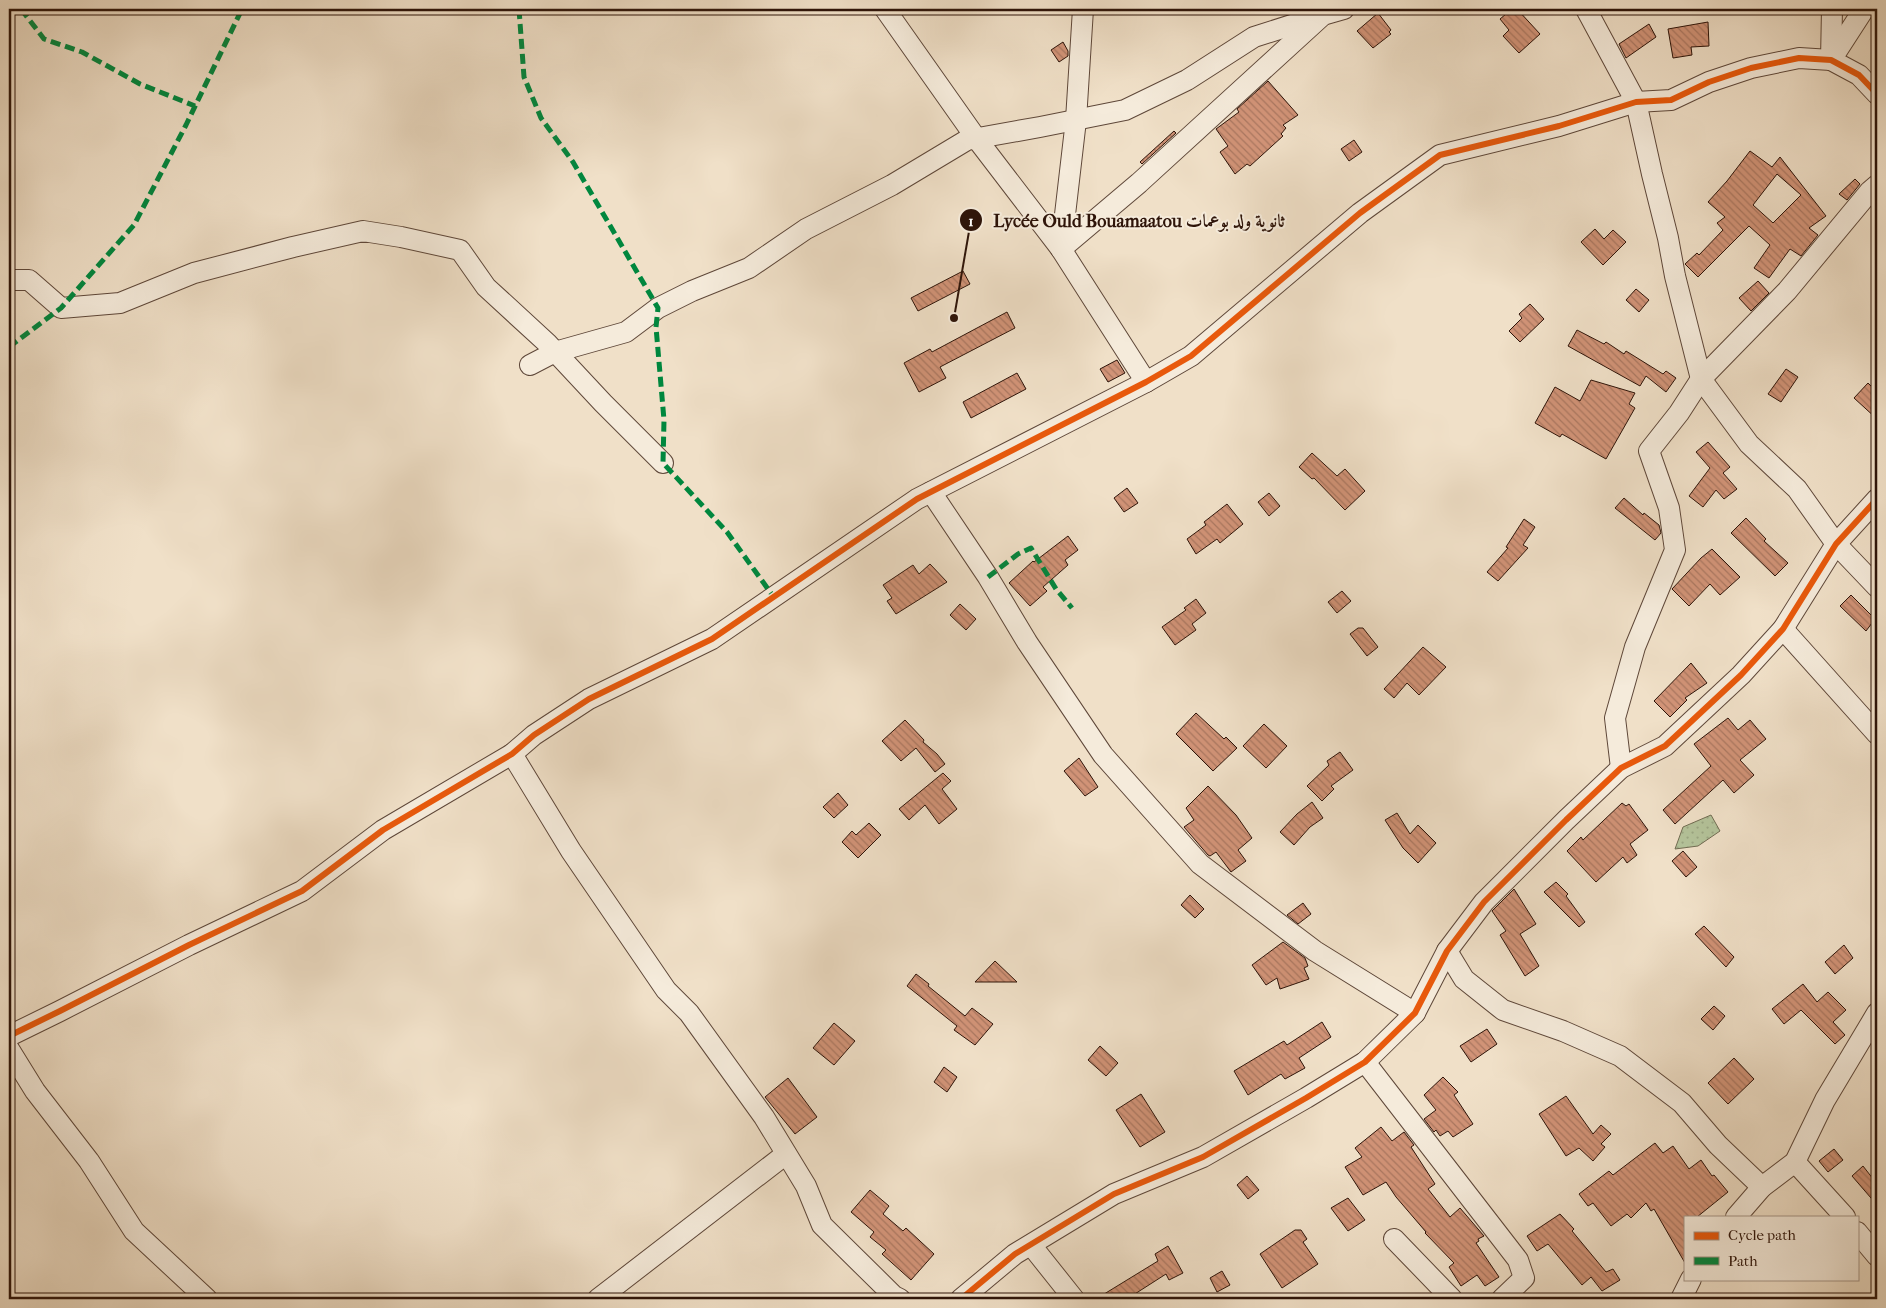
<svg xmlns="http://www.w3.org/2000/svg" width="1886" height="1308" font-family="'IM FELL French Canon',Amiri,serif">
<style>
.grass{fill:url(#grass-dots);stroke:#716c52}
.building{fill:url(#building-back-hatch);stroke:#2e1409;fill-rule:evenodd}
.lines{fill:none;stroke-linecap:round;stroke-linejoin:round}
.minor-casing{stroke:#5e4739;stroke-width:22}
.minor{stroke:#f5ebdb;stroke-width:20}
.quiet{stroke:#00873e;stroke-width:5;stroke-dasharray:10 5;stroke-linecap:butt}
.cycleway-casing{stroke:#f5ebdb;stroke-width:9}
.cycleway{stroke:#e8590c;stroke-width:6}
.leader{fill:none;stroke:#2e1409;stroke-width:2}
.callout-dot{fill:#2e1409;stroke:#f5ebdb;stroke-width:2}
.mark-label{font-size:15px;text-anchor:middle;font-weight:bold;fill:#fff}
.callout-label{font-size:18px;text-anchor:middle;font-weight:bold;fill:#2e1409;stroke:#f5ebdb;stroke-width:4;stroke-linejoin:round;paint-order:stroke}
</style>
<defs>
<pattern id="grass-dots" width="8" height="8" patternUnits="userSpaceOnUse" patternTransform="scale(1.25)"><rect width="8" height="8" fill="#b4c39a"/><path d="M2 2h.1M6 6h.1" fill="none" stroke="#9ba783" stroke-width="1.8" stroke-linecap="round"/></pattern>
<pattern id="building-back-hatch" width="6" height="6" patternUnits="userSpaceOnUse" patternTransform="scale(1.25)"><rect width="6" height="6" fill="#d19377"/><path d="M-1 5l2 2M0 0l6 6M5-1l2 2" fill="none" stroke="#aa7760"/></pattern>
</defs>
<rect width="100%" height="100%" fill="#f0e0c8"/>
<filter id="stains"><feTurbulence type="fractalNoise" baseFrequency=".004" numOctaves="4"/><feColorMatrix values="0 0 0 0 .2 0 0 0 0 .09 0 0 0 0 .02 0 0 0 .5 -.17"/></filter>
<radialGradient id="worn" r=".72"><stop offset=".6" stop-color="#630" stop-opacity="0"/><stop offset="1" stop-color="#630" stop-opacity=".3"/></radialGradient>
<polygon class="grass" points="1711,815 1720,831 1698,846 1675,849 1683,827"/>
<g class="building">
<polygon points="1512,9 1517,9 1540,34 1519,53 1503,36 1509,30 1500,19"/>
<polygon points="1378,13 1391,30 1389,32 1391,34 1373,48 1357,31"/>
<polygon points="1708,22 1709,46 1691,47 1692,55 1673,58 1668,29"/>
<polygon points="1649,24 1656,37 1626,58 1619,44"/>
<polygon points="1063,42 1068,51 1068,56 1059,62 1051,50"/>
<polygon points="1268,81 1298,115 1283,125 1286,128 1281,134 1283,136 1250,166 1247,164 1235,174 1220,152 1228,146 1216,129 1239,112 1237,109"/>
<polygon points="1174,131 1176,133 1142,164 1140,162"/>
<polygon points="1354,140 1362,152 1349,161 1341,149"/>
<path d="M1750 151 1772 167 1780 157 1826 216 1809 228 1818 235 1801 256 1790 249 1769 278 1754 268 1770 245 1749 226 1698 277 1685 264 1697 253 1699 255 1723 230 1717 223 1725 217 1708 202 1727 181ZM1777 174 1801 195 1773 223 1753 205Z"/>
<polygon points="1855,179 1860,184 1847,200 1839,194"/>
<polygon points="1595,229 1604,239 1613,230 1626,242 1603,265 1581,242"/>
<polygon points="963,271 970,284 918,311 911,298"/>
<polygon points="1758,281 1769,293 1751,311 1739,298"/>
<polygon points="1636,289 1649,300 1639,312 1626,300"/>
<polygon points="1530,304 1544,319 1520,342 1509,331 1522,318 1519,314"/>
<polygon points="1007,312 1015,328 940,367 946,378 919,392 904,363 930,349 932,352"/>
<polygon points="1577,330 1604,344 1606,342 1624,354 1626,351 1663,374 1666,371 1676,378 1666,392 1646,376 1640,386 1568,346"/>
<polygon points="1117,360 1125,373 1108,382 1100,369"/>
<polygon points="1786,369 1798,377 1781,402 1768,394"/>
<polygon points="1017,373 1026,389 971,418 963,402"/>
<polygon points="1591,380 1635,393 1629,404 1635,408 1606,459 1562,434 1560,437 1535,423 1555,387 1580,401"/>
<polygon points="1868,383 1877,392 1877,419 1854,398"/>
<polygon points="1708,442 1730,467 1723,473 1737,489 1724,499 1716,490 1703,507 1689,496 1710,468 1696,452"/>
<polygon points="1312,453 1337,476 1345,469 1365,491 1345,510 1314,478 1312,479 1299,467"/>
<polygon points="1127,488 1138,503 1124,512 1114,498"/>
<polygon points="1269,493 1280,506 1269,516 1258,502"/>
<polygon points="1624,498 1643,515 1644,513 1659,525 1661,533 1655,540 1615,508"/>
<polygon points="1227,504 1243,524 1220,543 1217,539 1196,554 1187,539 1206,525 1204,522"/>
<polygon points="1746,518 1766,539 1764,541 1788,563 1775,576 1731,533"/>
<polygon points="1524,519 1535,527 1523,545 1528,548 1498,581 1487,572 1508,548 1506,547"/>
<polygon points="1068,536 1078,550 1065,560 1068,565 1043,587 1047,591 1030,606 1009,583 1033,561 1034,562"/>
<polygon points="1712,549 1740,577 1720,595 1710,584 1689,606 1672,589 1701,558"/>
<polygon points="930,564 947,582 896,614 887,601 892,598 883,585 913,565 919,574"/>
<polygon points="1342,591 1351,601 1337,613 1328,602"/>
<polygon points="1851,595 1875,619 1866,631 1840,606"/>
<polygon points="1196,599 1206,613 1192,624 1196,630 1175,645 1162,627 1186,610 1184,608"/>
<polygon points="960,604 976,619 966,630 950,615"/>
<polygon points="1358,628 1363,628 1378,647 1367,656 1350,634"/>
<polygon points="1423,647 1446,667 1419,695 1407,683 1394,698 1384,689"/>
<polygon points="1691,663 1707,683 1685,698 1687,700 1670,717 1654,701"/>
<polygon points="1196,713 1224,739 1226,737 1237,748 1213,771 1176,734"/>
<polygon points="1728,718 1738,730 1750,720 1766,739 1740,760 1754,775 1734,793 1723,780 1675,824 1663,810 1711,766 1694,744"/>
<polygon points="905,720 924,740 923,742 937,754 945,764 935,772 916,748 901,761 882,741"/>
<polygon points="1264,724 1287,746 1266,768 1243,746"/>
<polygon points="1340,752 1353,770 1331,786 1334,789 1322,801 1307,786 1329,765 1327,761"/>
<polygon points="1079,758 1098,787 1085,796 1064,771"/>
<polygon points="943,773 951,781 942,789 957,809 939,824 925,805 909,820 899,809"/>
<polygon points="1208,786 1236,815 1252,838 1238,850 1246,861 1231,872 1216,852 1210,856 1208,855 1184,827 1194,820 1186,808"/>
<polygon points="838,793 848,805 834,818 823,807"/>
<polygon points="1312,802 1323,818 1310,827 1294,845 1280,832 1297,814"/>
<polygon points="1622,803 1626,806 1629,804 1648,830 1630,844 1637,855 1627,863 1623,857 1596,882 1567,851 1581,837 1583,840"/>
<polygon points="1397,813 1410,834 1418,825 1436,843 1418,863 1403,848 1385,820"/>
<polygon points="869,823 881,835 858,858 842,842 852,831 856,835"/>
<polygon points="1683,851 1697,867 1686,877 1672,861"/>
<polygon points="1556,882 1568,894 1566,896 1585,922 1579,927 1544,892"/>
<polygon points="1514,889 1536,924 1520,934 1539,966 1525,976 1500,935 1506,931 1492,911"/>
<polygon points="1190,895 1204,909 1195,918 1181,905"/>
<polygon points="1303,903 1311,914 1298,924 1287,915"/>
<polygon points="1704,926 1734,957 1726,967 1695,934"/>
<polygon points="1283,942 1305,958 1308,966 1304,968 1309,979 1280,989 1277,978 1266,985 1252,965"/>
<polygon points="1844,945 1853,958 1835,974 1825,962"/>
<polygon points="995,961 1017,982 975,982"/>
<polygon points="916,974 929,984 928,986 965,1016 972,1008 993,1024 975,1045 954,1030 957,1026 907,986"/>
<polygon points="1803,984 1817,1002 1828,992 1846,1010 1833,1022 1845,1035 1835,1044 1801,1010 1784,1024 1772,1009"/>
<polygon points="1714,1006 1725,1016 1713,1030 1701,1019"/>
<polygon points="1322,1022 1331,1037 1299,1058 1305,1068 1285,1079 1281,1074 1248,1095 1234,1071 1284,1041 1287,1045"/>
<polygon points="834,1023 855,1041 834,1065 813,1048"/>
<polygon points="1487,1029 1497,1044 1471,1062 1460,1046"/>
<polygon points="1100,1046 1118,1063 1106,1076 1088,1060"/>
<polygon points="1734,1058 1754,1079 1728,1104 1708,1083"/>
<polygon points="944,1067 957,1077 947,1092 934,1082"/>
<polygon points="1443,1077 1458,1092 1454,1095 1473,1124 1453,1137 1448,1131 1440,1136 1436,1130 1434,1132 1424,1119 1436,1110 1424,1095"/>
<polygon points="788,1078 817,1117 795,1134 765,1097"/>
<polygon points="1141,1094 1165,1132 1140,1147 1116,1110"/>
<polygon points="1566,1096 1593,1134 1601,1125 1611,1134 1601,1144 1605,1147 1593,1161 1579,1148 1566,1156 1539,1114"/>
<polygon points="1381,1127 1392,1141 1404,1132 1414,1145 1411,1147 1435,1184 1428,1189 1450,1217 1460,1208 1484,1236 1478,1239 1479,1241 1476,1243 1499,1277 1485,1286 1477,1275 1461,1286 1449,1267 1454,1263 1425,1233 1426,1232 1396,1197 1386,1182 1363,1195 1345,1167 1362,1157 1355,1148"/>
<polygon points="1655,1143 1663,1153 1673,1146 1689,1169 1701,1160 1712,1176 1714,1175 1728,1192 1697,1217 1685,1217 1685,1263 1654,1209 1651,1211 1646,1203 1631,1218 1627,1214 1611,1226 1593,1203 1588,1206 1579,1194 1609,1171 1613,1175"/>
<polygon points="1834,1149 1843,1160 1828,1172 1819,1161"/>
<polygon points="1863,1166 1877,1184 1877,1205 1852,1176"/>
<polygon points="1247,1176 1259,1190 1248,1199 1237,1185"/>
<polygon points="870,1190 889,1206 883,1214 903,1231 906,1228 934,1254 911,1280 882,1254 886,1250 870,1237 874,1232 851,1212"/>
<polygon points="1348,1198 1365,1220 1348,1231 1331,1208"/>
<polygon points="1560,1214 1574,1229 1572,1231 1606,1272 1613,1269 1620,1280 1602,1291 1591,1277 1582,1285 1548,1244 1537,1251 1527,1236"/>
<polygon points="1295,1230 1301,1230 1307,1239 1303,1242 1318,1264 1282,1288 1260,1254"/>
<polygon points="1168,1246 1183,1273 1169,1280 1166,1274 1127,1299 1096,1299 1158,1261 1155,1254"/>
<polygon points="1222,1271 1230,1285 1217,1292 1210,1278"/>
</g>
<g class="lines">
<g class="minor-casing">
<g id="minor">
<polyline points="885,9 976,138 1061,249 1146,382"/>
<polyline points="1586,9 1636,102 1652,174 1668,238 1675,276 1701,379 1749,444 1797,489 1836,544 1877,587"/>
<polyline points="1831,60 1864,9"/>
<polyline points="1831,60 1832,9"/>
<polyline points="1061,249 1139,183 1323,15 1344,9"/>
<polyline points="1061,249 1076,120 1083,9"/>
<polyline points="9,280 29,280 61,308 120,303 194,273 293,247 363,231 401,237 460,250 486,287 547,343 603,403 663,463"/>
<polyline points="530,365 555,352 626,332 658,308 692,291 749,268 806,229 892,185 967,140 1040,127 1125,110 1187,80 1254,37 1323,15"/>
<polyline points="931,492 988,577 1027,642 1103,755 1200,864 1315,951 1415,1013"/>
<polyline points="1783,629 1877,734"/>
<polyline points="512,754 571,851 666,990 689,1013 764,1117 806,1186 822,1225 894,1296 900,1299"/>
<polyline points="1621,768 1615,718 1635,647 1675,550 1669,508 1649,451 1679,413 1701,379 1787,291 1870,191 1877,185"/>
<polyline points="1447,951 1464,979 1503,1010 1563,1031 1620,1056 1682,1103 1718,1145 1762,1187"/>
<polyline points="9,1036 60,1011 189,945 302,891 383,830 512,754 534,735 589,699 712,639 917,499 1146,382 1191,356 1360,213 1440,155 1559,126 1636,102 1671,100 1709,82 1751,68 1799,58 1831,60 1859,75 1877,94"/>
<polyline points="9,1049 35,1091 89,1161 134,1231 207,1299"/>
<polyline points="1365,1062 1518,1260 1524,1278 1502,1299"/>
<polyline points="1795,1162 1845,1217"/>
<polyline points="1736,1217 1762,1187 1795,1162 1825,1100 1877,1013"/>
<polyline points="1857,1232 1877,1256"/>
<polyline points="1394,1239 1452,1299"/>
<polyline points="1031,1245 1074,1299"/>
<polyline points="598,1299 786,1154"/>
<polyline points="961,1299 1015,1254 1114,1194 1203,1157 1306,1098 1365,1062 1415,1013 1447,951 1484,902 1566,820 1621,768 1665,746 1741,675 1783,629 1836,544 1877,499"/>
<polyline points="1681,1299 1691,1279"/>
</g>
</g>
<use href="#minor" class="minor"/>
<g class="quiet">
<polyline points="21,9 44,39 82,52 140,84 195,106"/>
<polyline points="519,9 524,77 541,118 573,162 658,308 656,327 664,420 663,463 727,532 773,596"/>
<polyline points="9,347 61,308 134,225 186,125 242,9"/>
<polyline points="988,577 1018,554 1031,548 1056,589 1072,608"/>
</g>
<g class="cycleway-casing">
<g id="cycleway">
<polyline points="9,1036 60,1011 189,945 302,891 383,830 512,754 534,735 589,699 712,639 917,499 1146,382 1191,356 1360,213 1440,155 1559,126 1636,102 1671,100 1709,82 1751,68 1799,58 1831,60 1859,75 1877,94"/>
<polyline points="961,1299 1015,1254 1114,1194 1203,1157 1306,1098 1365,1062 1415,1013 1447,951 1484,902 1566,820 1621,768 1665,746 1741,675 1783,629 1836,544 1877,499"/>
</g>
</g>
<use href="#cycleway" class="cycleway"/>
</g>
<path class="leader" d="M954 318L971 220"/>
<g class="callout-dot">
<circle cx="954" cy="318" r="5"/>
<circle cx="971" cy="220" r="12"/>
</g>
<g class="mark-label">
<text x="971" y="226">1</text>
</g>
<g class="callout-label">
<text x="1139" y="227">Lycée Ould Bouamaatou ثانوية ولد بوعمات</text>
</g>
<rect width="1886" height="1308" fill="none" stroke="#f0e0c8" stroke-width="30"/>
<rect x="10" y="10" width="1866" height="1288" fill="none" stroke="#2e1409" stroke-width="2.5"/>
<rect x="15" y="15" width="1856" height="1278" fill="none" stroke="#2e1409"/>
<rect x="1684" y="1216" width="175" height="65" fill="#f5ebdb" stroke="#a59587"/>
<rect x="1694" y="1232" width="25" height="8" fill="#e8590c" stroke="#a59587"/>
<text x="1728" y="1240" font-size="15" fill="#2e1409">Cycle path</text>
<rect x="1694" y="1257" width="25" height="8" fill="#00873e" stroke="#a59587"/>
<text x="1728" y="1266" font-size="15" fill="#2e1409">Path</text>
<rect width="100%" height="100%" filter="url(#stains)"/>
<rect width="100%" height="100%" fill="url(#worn)"/>
</svg>
